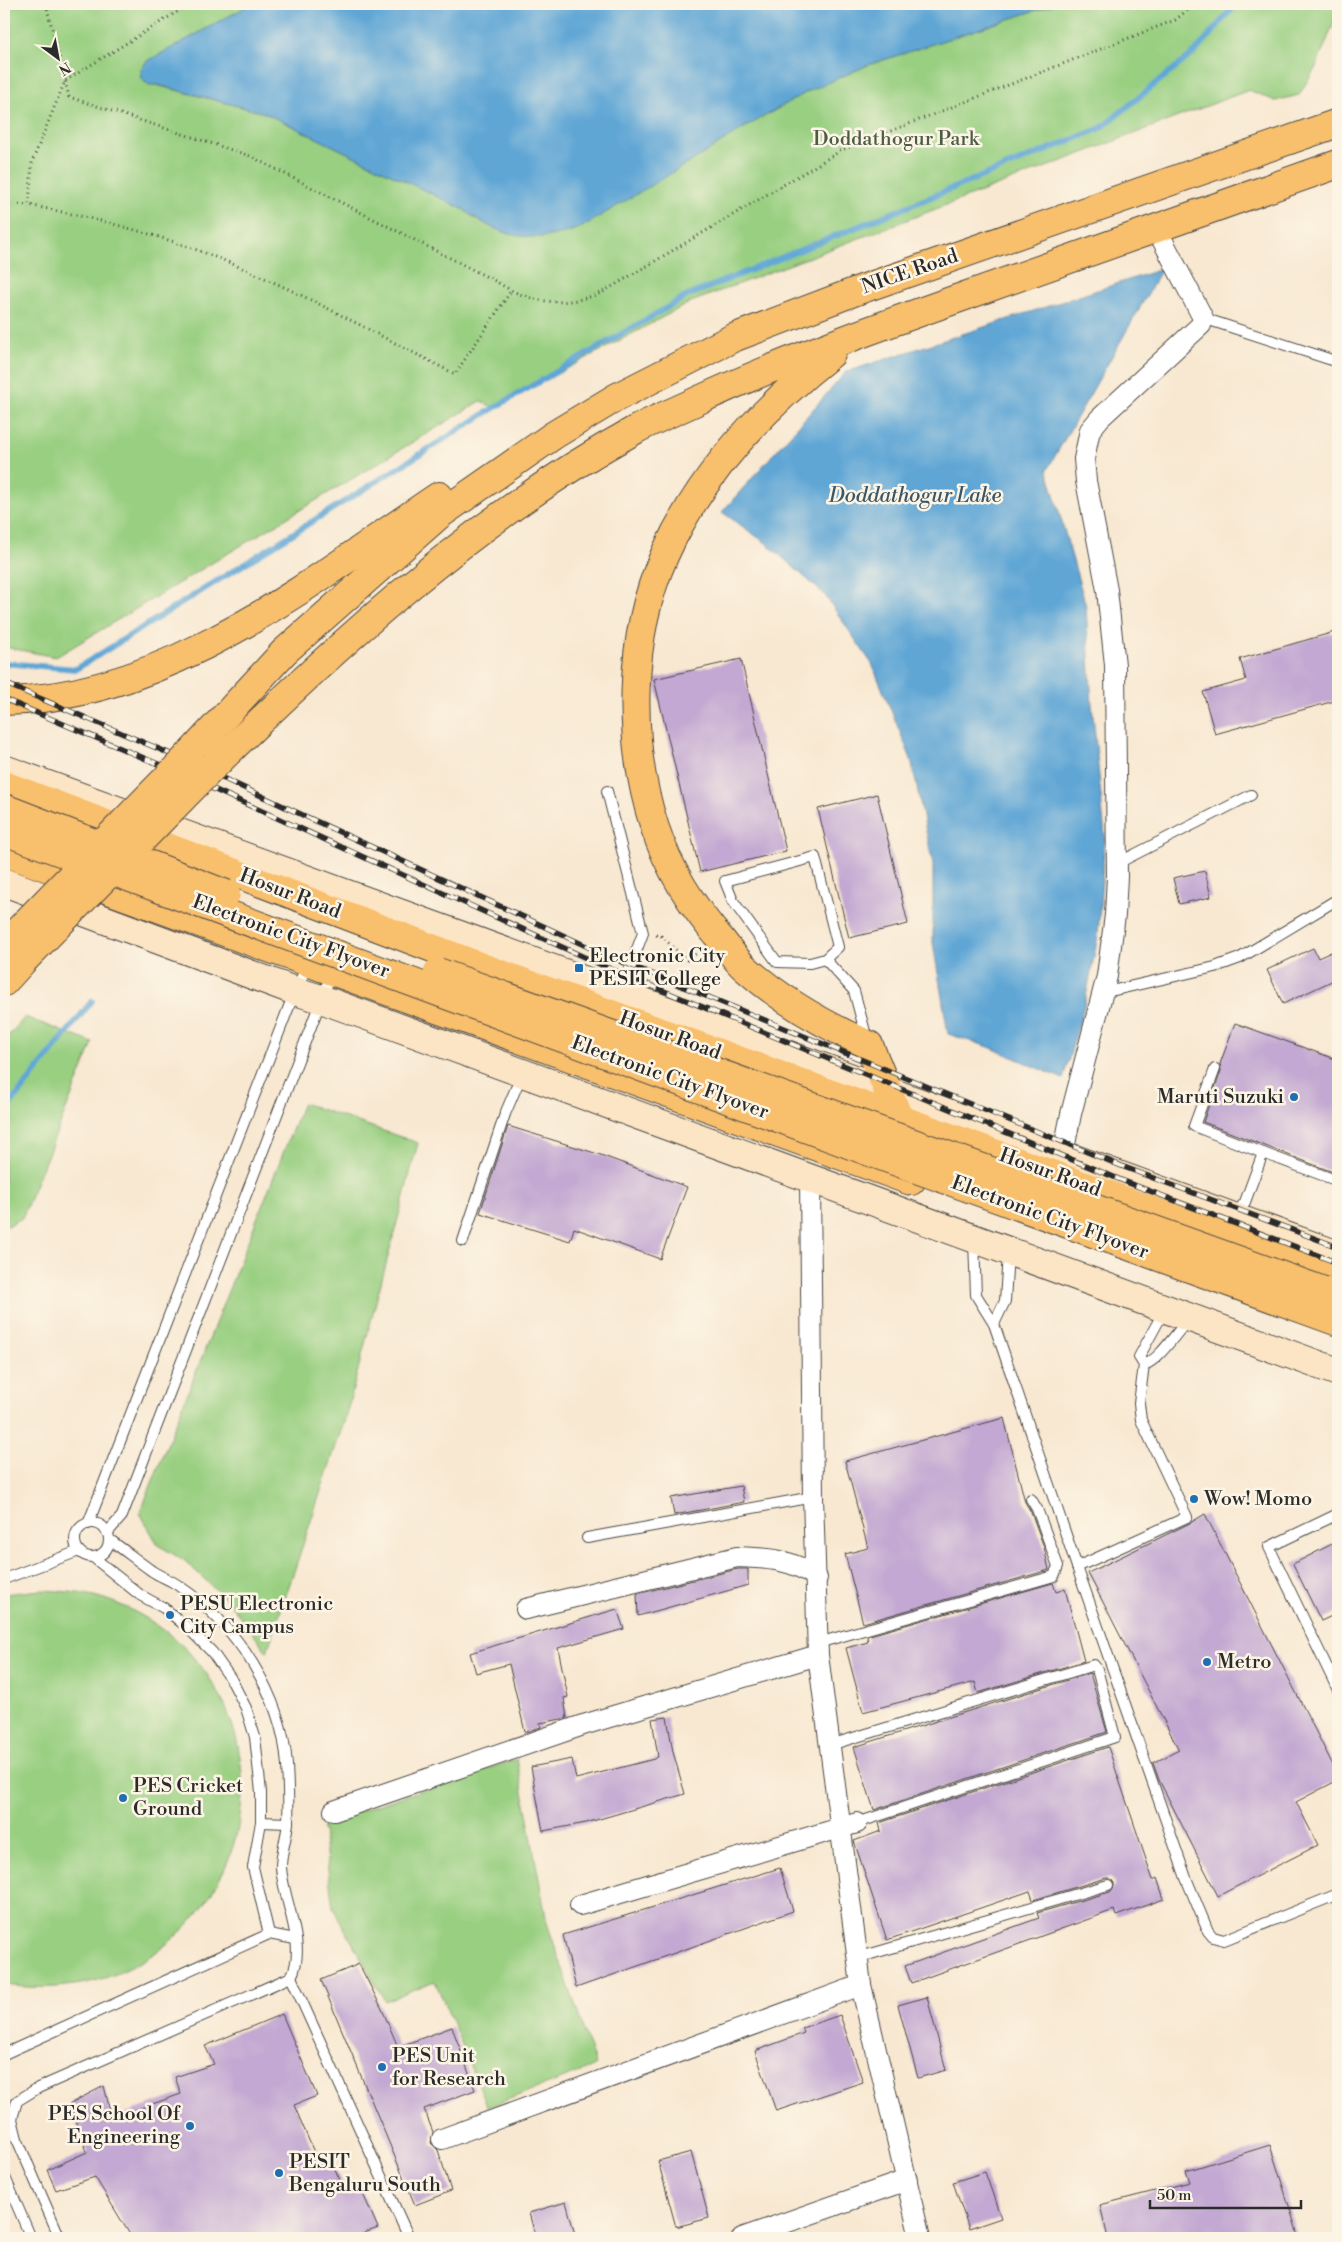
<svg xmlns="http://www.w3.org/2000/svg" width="1342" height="2242" font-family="'Libre Bodoni',serif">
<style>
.green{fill:#99cf81;stroke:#627d56}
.water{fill:#5fa6d5;stroke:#456880}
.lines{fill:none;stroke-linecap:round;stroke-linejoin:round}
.stream{stroke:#5fa6d5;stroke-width:6}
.building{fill:#c2a8d2}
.lane-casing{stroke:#4a4744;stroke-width:12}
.street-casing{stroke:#4a4744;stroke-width:22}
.secondary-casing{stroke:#4a4744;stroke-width:30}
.highway-casing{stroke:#4a4744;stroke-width:30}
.path{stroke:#4a4744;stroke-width:3;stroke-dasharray:1 4;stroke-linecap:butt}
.lane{stroke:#fff;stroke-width:10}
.street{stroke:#fff;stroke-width:20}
.secondary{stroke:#fce5c4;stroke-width:28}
.highway{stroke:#f8bf6c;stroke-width:28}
.rail-casing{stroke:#2b2b2b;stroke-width:5.5}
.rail{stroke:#fcf5e5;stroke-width:4;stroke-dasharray:11;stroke-linecap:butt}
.highway-bridge-casing{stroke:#4a4744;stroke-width:30;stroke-linecap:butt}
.highway-bridge{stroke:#f8bf6c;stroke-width:28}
.poi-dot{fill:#1f6fb2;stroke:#fcf5e5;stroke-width:2}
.labels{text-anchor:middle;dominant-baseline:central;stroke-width:5;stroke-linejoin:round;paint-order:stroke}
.park-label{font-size:20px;fill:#4c5c45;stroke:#fcf5e5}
.street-label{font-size:20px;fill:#2b2b2b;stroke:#fcf5e5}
.poi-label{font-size:20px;fill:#2b2b2b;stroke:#fcf5e5;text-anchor:start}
.water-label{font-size:21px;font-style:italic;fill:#3d5666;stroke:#fcf5e5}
</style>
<rect width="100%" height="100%" fill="#fcf5e5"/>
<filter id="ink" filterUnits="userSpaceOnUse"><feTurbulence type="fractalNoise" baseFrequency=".02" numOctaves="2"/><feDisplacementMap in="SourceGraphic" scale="10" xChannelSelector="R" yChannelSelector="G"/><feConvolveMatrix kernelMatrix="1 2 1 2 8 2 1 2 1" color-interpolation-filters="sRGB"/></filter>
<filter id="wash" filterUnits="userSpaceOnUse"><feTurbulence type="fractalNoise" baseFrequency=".0096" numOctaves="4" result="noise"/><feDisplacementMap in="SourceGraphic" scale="20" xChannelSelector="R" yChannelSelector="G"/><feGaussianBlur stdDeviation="1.12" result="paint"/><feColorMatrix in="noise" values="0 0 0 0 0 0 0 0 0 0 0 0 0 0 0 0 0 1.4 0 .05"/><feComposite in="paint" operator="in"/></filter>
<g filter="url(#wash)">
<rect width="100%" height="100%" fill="#f8e8d1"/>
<g class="green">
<polygon points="31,4 251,4 146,62 144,82 265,113 463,209 475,219 742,129 807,92 868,65 1055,4 1338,4 1338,13 1316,67 1299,95 1275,101 1249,90 691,302 494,408 481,401 56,657 4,647 4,8"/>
<polygon points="25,1017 93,1043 22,1218 4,1228 4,1041"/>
<polygon points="303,1103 418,1143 345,1419 267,1652 229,1602 185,1561 158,1545 140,1513"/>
<path d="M41 1590C59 1591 76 1592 94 1596 136 1607 173 1632 200 1665 281 1768 240 1918 123 1971 85 1988 44 1990 4 1985V1594Z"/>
<polygon points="517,1759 547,1923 596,2066 488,2107 435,1981 385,2001 333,1908 322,1823"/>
</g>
<g class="water">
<path d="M251 4H1055L868 65 807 92 742 129 710 150 582 227C537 245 501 239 463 209L265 113 158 85H149L142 79 141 70 146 62Z"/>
<polygon points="1162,269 1047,470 1086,606 1092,705 1105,836 1098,936 1084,1007 1063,1079 989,1047 948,1034 933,943 933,864 911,759 872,664 824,594 766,543 722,512 846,372"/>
</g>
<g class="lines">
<g class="stream">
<polyline points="4,663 76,669 494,408 687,296 1101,128 1195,52 1236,4"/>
<polyline points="4,1112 92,1001"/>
</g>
</g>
<g id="blocks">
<g class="building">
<polygon points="1338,631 1338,700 1215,734 1203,692 1246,680 1240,659"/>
<polygon points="741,659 786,851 700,872 654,679"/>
<polygon points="877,794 908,924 849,938 818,809"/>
<polygon points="1205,871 1211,897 1179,904 1173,878"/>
<polygon points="1313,948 1318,958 1338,949 1338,978 1283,1004 1267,970"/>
<polygon points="1235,1023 1338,1060 1338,1174 1203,1122 1221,1071 1220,1064"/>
<polygon points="508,1126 598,1154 687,1187 660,1259 574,1228 570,1241 480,1213"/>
<polygon points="1004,1418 1025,1502 1031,1512 1044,1547 1049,1570 863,1623 845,1554 868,1548 845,1461"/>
<polygon points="741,1486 744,1502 674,1515 671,1498"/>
<polygon points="1205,1514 1338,1775 1338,1780 1296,1802 1318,1845 1218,1896 1159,1780 1153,1763 1179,1750 1088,1573 1190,1523"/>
<polygon points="1338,1541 1338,1613 1321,1621 1293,1564"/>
<polygon points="738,1569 748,1569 748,1585 638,1616 637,1594"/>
<polygon points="1053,1583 1056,1592 1065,1589 1084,1661 978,1693 975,1682 863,1712 846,1648 868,1642 867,1636"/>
<polygon points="617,1609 624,1629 558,1648 568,1697 564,1698 567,1718 540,1723 541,1727 525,1732 509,1664 476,1673 470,1653"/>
<polygon points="1090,1673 1107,1732 874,1810 854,1747"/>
<polygon points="667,1717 673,1752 685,1794 586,1823 543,1831 531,1767 572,1759 576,1779 654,1759 658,1757 652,1719"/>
<polygon points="1108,1747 1153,1880 1157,1878 1164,1899 1116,1916 1114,1910 911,1983 905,1966 1039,1918 1037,1913 1110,1892 1114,1887 1114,1883 1110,1878 1106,1878 1033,1900 1030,1891 887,1940 854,1841 881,1831 879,1823"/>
<polygon points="780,1868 793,1911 576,1988 563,1935"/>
<polygon points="359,1964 382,2009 398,2047 452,2027 475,2090 424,2109 433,2132 431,2143 438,2150 451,2191 415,2205 321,1980"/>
<polygon points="927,1997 946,2070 918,2078 898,2005"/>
<polygon points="282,2014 317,2096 294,2105 316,2157 327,2152 346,2193 360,2187 378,2228 351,2238 132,2238 95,2177 56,2190 47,2170 87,2152 69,2104 104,2086 112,2118 181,2094 175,2077 214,2064 205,2046"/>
<polygon points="840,2015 863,2082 776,2111 755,2051 804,2033 802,2028"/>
<polygon points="1270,2145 1299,2238 1108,2238 1100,2205 1190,2182 1186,2171"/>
<polygon points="691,2152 709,2218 676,2227 658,2161"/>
<polygon points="985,2172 1001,2218 969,2229 953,2182"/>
<polygon points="566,2202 576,2238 536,2238 529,2213"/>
</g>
</g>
</g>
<g filter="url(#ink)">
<use href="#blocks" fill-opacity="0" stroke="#4a4744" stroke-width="1"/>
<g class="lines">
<g class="lane-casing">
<g id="lane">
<polyline points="1203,318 1338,362"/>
<polyline points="607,791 643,933 621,992"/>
<polyline points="1116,864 1251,795"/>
<polyline points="825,959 810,963 777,962 733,901 725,881 815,857 838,947 825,959 854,991 867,1039"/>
<polyline points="1102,993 1215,967 1240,958 1338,899"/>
<polyline points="1215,1069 1194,1126 1263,1153 1245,1202 1235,1216"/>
<polyline points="1263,1153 1338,1181"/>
<polyline points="463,1241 505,1114 522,1074"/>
<polyline points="974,1241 976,1295 994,1324 1077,1567 1187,1517 1141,1420 1139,1403 1144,1365 1139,1357 1165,1309"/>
<polyline points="994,1324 1005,1301 1008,1253"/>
<path d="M1144 1365C1159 1360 1176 1333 1188 1320"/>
<polyline points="1338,1514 1269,1547 1338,1690"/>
<circle cx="92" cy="1540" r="17"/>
<polyline points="88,1524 295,991 308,964"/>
<polyline points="108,1532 122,1516 332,972"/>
<polyline points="587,1538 813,1497"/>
<polyline points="1077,1567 1186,1878 1208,1931 1213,1937 1224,1940 1338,1894"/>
<polyline points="4,1579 79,1551"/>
<polyline points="818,1643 1054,1576 1058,1566 1037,1509 1031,1499"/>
<polyline points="830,1745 1094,1665 1097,1669 1115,1737 857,1823"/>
<polyline points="261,1822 288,1823"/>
<polyline points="269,1934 295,1939"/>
<polyline points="857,1958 1108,1885"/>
<polyline points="291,1977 409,2238"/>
<polyline points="4,2054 269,1934 253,1867 261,1822 261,1792 255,1737 246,1708 231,1679 212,1652 187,1627 164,1608 140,1595 93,1557"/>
<polyline points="4,2175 31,2238"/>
<path d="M60 2238 17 2139 12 2119 17 2101 38 2088 291 1977C308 1946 283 1901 281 1867 281 1852 287 1836 288 1822 289 1803 288 1784 287 1765 282 1695 237 1625 179 1586 171 1580 161 1577 152 1571 138 1561 124 1550 110 1540"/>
</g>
</g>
<g class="street-casing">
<g id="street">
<polyline points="1063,1154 1071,1114 1107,976 1115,915 1117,876 1115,665 1107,590 1086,481 1084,459 1090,430 1100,418 1201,325 1203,318 1156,228"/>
<polyline points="810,1179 813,1497 818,1655 861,1985 920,2238"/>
<path d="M526 1609 737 1557C766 1558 794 1559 817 1578"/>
<polyline points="334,1811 583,1725 818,1655"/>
<polyline points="580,1905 857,1823"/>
<polyline points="442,2139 861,1985"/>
<polyline points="742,2238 907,2180"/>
</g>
</g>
<g class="secondary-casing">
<g id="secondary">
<polyline points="4,769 1338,1255"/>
<polyline points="4,882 295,991 321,999 1338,1372"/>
</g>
</g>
<g class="highway-casing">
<g id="highway">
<path d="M831 354C763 408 701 474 665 554 628 635 627 744 655 828 669 870 694 909 723 942 730 951 737 961 745 968 782 1001 824 1025 869 1045L899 1118"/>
<path d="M4 701C167 698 309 583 439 496"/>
<polyline points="191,753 284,652 439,515 554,435 617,397 733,338 859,290 1338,123"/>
<path d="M215 765C342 640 477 517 635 430 655 419 678 410 699 400 786 360 875 328 965 296 1090 252 1214 208 1338 164"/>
<polyline points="4,785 490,970 1338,1278"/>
<polyline points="4,852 911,1181"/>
<polyline points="4,982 24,960"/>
</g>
</g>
<g class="path">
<path d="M46 4 69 97 250 156 497 282C531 304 565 308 603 292L842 150 1175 20 1195 4"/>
<path d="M190 4 65 81 32 162 29 205C88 217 148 231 205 253 291 286 372 332 455 374L511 291"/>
<polyline points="4,203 29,205"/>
<polyline points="656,935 661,936 687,960 700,951"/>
</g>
<use href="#lane" class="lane"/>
<use href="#street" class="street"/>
<use href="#secondary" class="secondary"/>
<use href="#highway" class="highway"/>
<g class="rail-casing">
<g id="rail">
<polyline points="4,683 166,752 608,956 1124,1167 1338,1247"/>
<polyline points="4,699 158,764 606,967 1121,1180 1338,1263"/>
</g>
</g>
<use href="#rail" class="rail"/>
<g class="highway-bridge-casing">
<g id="highway-bridge">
<polyline points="4,808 226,894"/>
<polyline points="4,831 878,1155 1338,1322"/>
<polyline points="5,944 191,753"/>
<polyline points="24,960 215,765"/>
<polyline points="438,972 1338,1296"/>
</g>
</g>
<use href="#highway-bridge" class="highway-bridge"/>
</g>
</g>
<g class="poi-dot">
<rect x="574" y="963" width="10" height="10" rx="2.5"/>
<circle cx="1294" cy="1097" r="5"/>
<circle cx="1194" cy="1499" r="5"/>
<circle cx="170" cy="1615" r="5"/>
<circle cx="1207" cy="1662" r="5"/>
<circle cx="123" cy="1798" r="5"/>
<circle cx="382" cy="2067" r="5"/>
<circle cx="190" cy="2126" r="5"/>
<circle cx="279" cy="2173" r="5"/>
</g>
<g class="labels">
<g class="park-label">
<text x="896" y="139">Doddathogur Park</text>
</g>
<g class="street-label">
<text transform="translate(910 272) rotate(-19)">NICE Road</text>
<text transform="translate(290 894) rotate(21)">Hosur Road</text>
<text transform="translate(291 937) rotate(20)">Electronic City Flyover</text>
<text transform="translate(670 1036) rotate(20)">Hosur Road</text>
<text transform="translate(670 1078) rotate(20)">Electronic City Flyover</text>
<text transform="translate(1050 1173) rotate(20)">Hosur Road</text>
<text transform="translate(1050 1218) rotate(20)">Electronic City Flyover</text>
</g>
<g class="poi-label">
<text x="589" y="956">Electronic City<tspan x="589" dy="23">PESIT College</tspan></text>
<text x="1284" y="1097" text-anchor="end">Maruti Suzuki</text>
<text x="1204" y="1499">Wow! Momo</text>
<text x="180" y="1604">PESU Electronic<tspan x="180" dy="23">City Campus</tspan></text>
<text x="1217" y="1662">Metro</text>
<text x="133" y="1786">PES Cricket<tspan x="133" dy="23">Ground</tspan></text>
<text x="392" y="2056">PES Unit<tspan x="392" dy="23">for Research</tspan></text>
<text x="180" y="2114" text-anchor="end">PES School Of<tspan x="180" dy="23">Engineering</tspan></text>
<text x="289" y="2162">PESIT<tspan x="289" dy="23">Bengaluru South</tspan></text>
</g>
<g class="water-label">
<text x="915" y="496">Doddathogur Lake</text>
</g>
</g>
<rect width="1342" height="2242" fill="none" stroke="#fcf5e5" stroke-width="20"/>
<g transform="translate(58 58) rotate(148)" stroke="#fcf5e5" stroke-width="4" paint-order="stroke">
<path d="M0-4L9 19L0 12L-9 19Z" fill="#2b2b2b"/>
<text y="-8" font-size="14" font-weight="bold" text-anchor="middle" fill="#2b2b2b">N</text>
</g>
<path d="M1150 2200v8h151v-8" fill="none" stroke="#2b2b2b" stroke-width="2.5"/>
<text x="1157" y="2200" font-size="15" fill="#2b2b2b" stroke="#fcf5e5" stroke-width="4" paint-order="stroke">50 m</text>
</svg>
